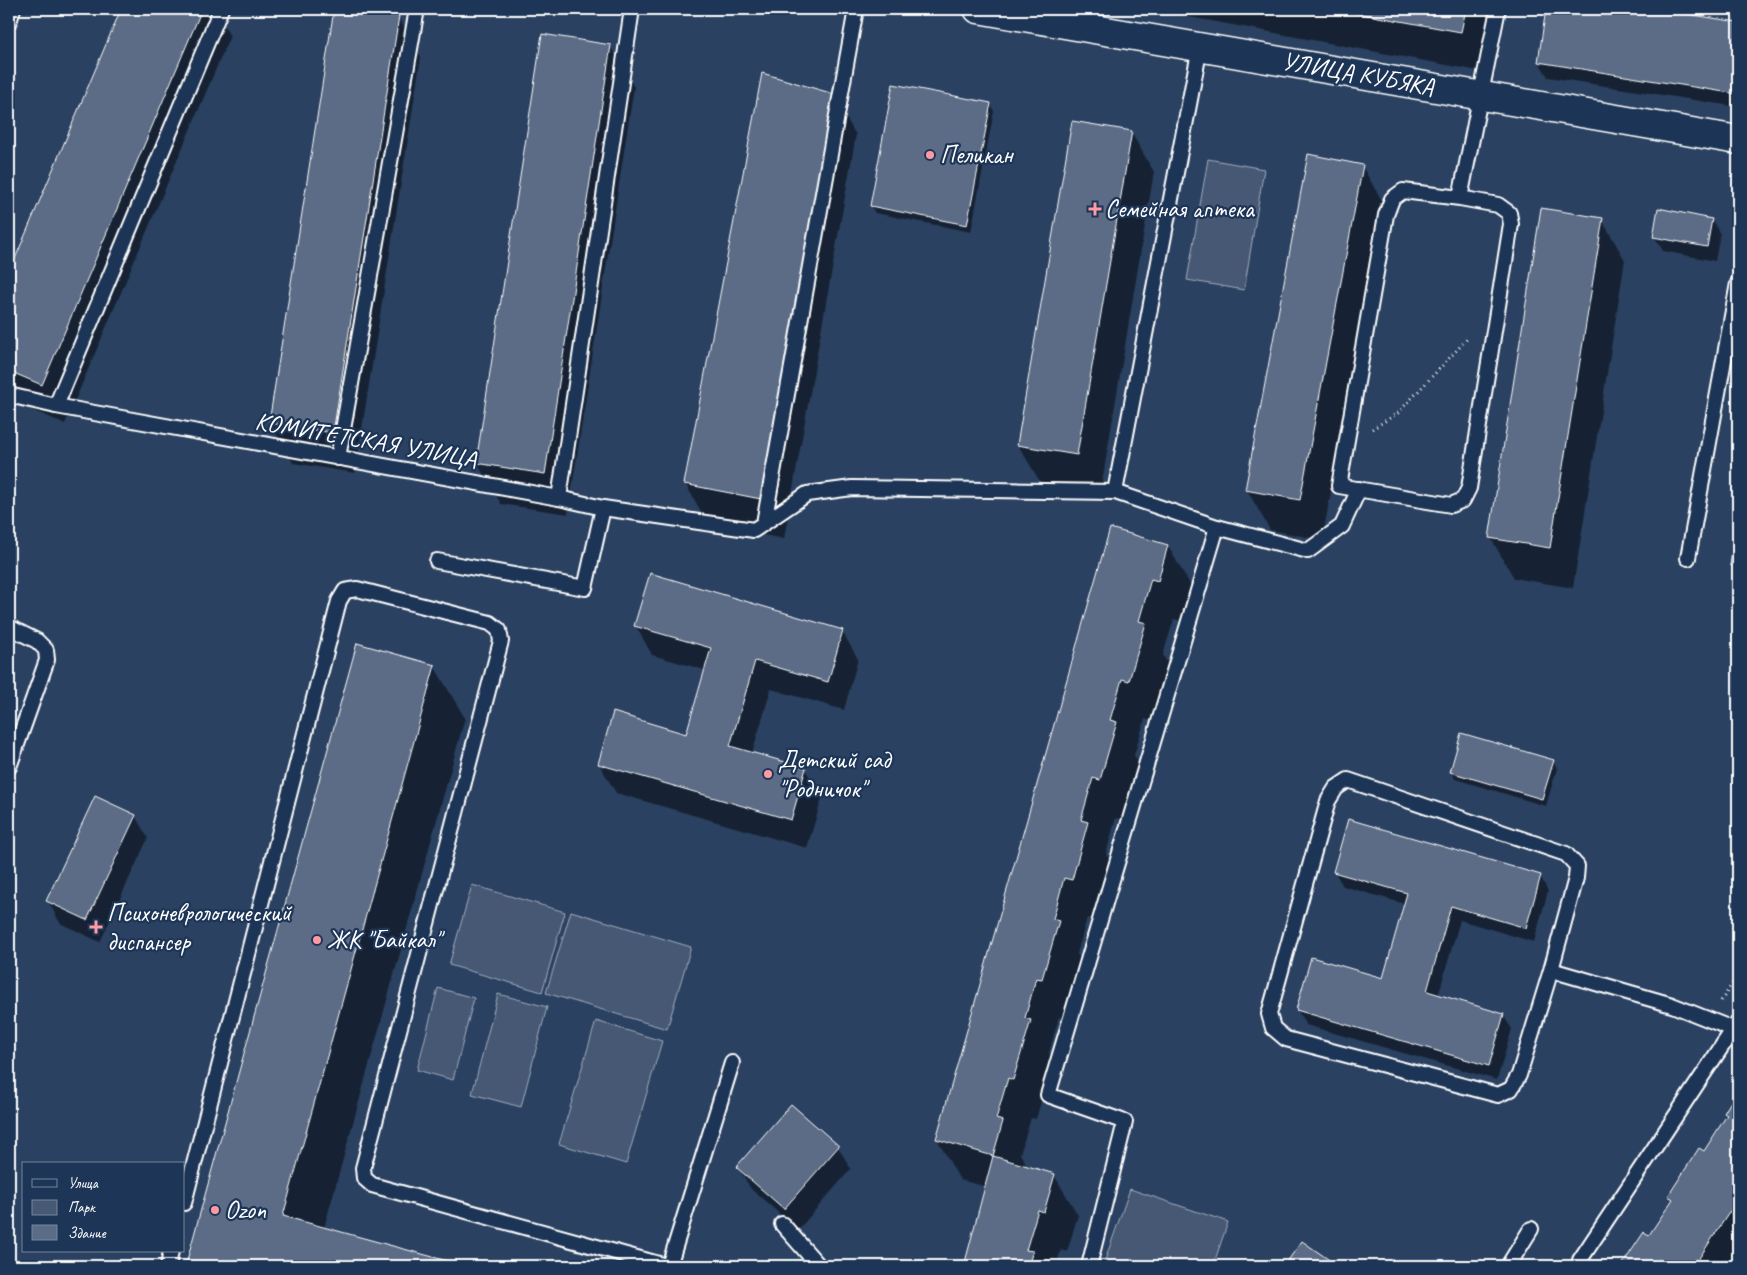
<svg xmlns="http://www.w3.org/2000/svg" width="1747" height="1275" font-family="Caveat,sans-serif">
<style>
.green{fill:#465975;stroke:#a2acba}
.shadow{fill:#0007}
.building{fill:#5b6c86;stroke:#fff}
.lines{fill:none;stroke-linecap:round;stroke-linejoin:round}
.lane-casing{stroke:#fff;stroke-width:18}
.secondary-casing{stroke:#fff;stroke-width:31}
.path{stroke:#fff;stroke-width:3;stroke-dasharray:1 4;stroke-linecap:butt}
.lane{stroke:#1d3557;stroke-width:14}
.secondary{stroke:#1d3557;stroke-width:28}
.poi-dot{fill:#ff9aa2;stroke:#1d3557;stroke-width:2}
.labels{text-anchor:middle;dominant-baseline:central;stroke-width:4.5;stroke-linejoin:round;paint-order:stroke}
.street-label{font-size:25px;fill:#fff;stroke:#1d3557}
.poi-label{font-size:25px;fill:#fff;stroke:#1d3557;text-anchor:start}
</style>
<rect width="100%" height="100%" fill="#2a4161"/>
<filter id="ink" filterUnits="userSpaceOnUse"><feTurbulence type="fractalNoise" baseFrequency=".02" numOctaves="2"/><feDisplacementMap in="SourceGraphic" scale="10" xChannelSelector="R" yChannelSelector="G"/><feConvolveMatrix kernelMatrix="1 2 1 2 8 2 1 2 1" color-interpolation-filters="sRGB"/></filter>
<g filter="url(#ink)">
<g class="green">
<polygon points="1208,159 1264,169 1244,290 1187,280"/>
<polygon points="472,885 565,912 542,992 449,965"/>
<polygon points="571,911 691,947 667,1029 546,993"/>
<polygon points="438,988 474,998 453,1080 417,1070"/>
<polygon points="498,994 547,1007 521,1107 472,1094"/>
<polygon points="596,1021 662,1041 626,1164 559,1144"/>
<polygon points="1130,1189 1228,1222 1213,1266 1103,1266"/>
</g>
<g class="shadow">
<polygon points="123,9 214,9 230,36 65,424 9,400 9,277"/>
<polygon points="336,9 347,9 398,17 421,57 355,473 293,463 270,423"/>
<polygon points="1151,9 1492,9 1484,72 1152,10"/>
<polygon points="1548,9 1646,9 1738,23 1738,107 1548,77 1539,62"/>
<polygon points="610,46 634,87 568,514 501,504 477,463"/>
<polygon points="833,95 856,135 784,539 708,524 685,483"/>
<polygon points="990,104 994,111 971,232 875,213 871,206"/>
<polygon points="1131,132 1154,172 1100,495 1042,485 1018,445"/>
<polygon points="1362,166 1385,206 1322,540 1270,530 1247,490"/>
<polygon points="1602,220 1625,260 1573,588 1514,578 1490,537"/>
<polygon points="1712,220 1720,234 1715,261 1663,251 1654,236"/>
<polygon points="1738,524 1738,576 1732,565"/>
<polygon points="1111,530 1168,546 1191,586 1181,621 1174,619 1163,655 1168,664 1152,721 1145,719 1134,755 1139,764 1123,820 1116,818 1106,854 1111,863 1095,920 1087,918 1077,954 1082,962 1065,1019 1059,1017 1049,1053 1053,1061 1036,1119 1031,1118 1020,1154 1026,1163 1025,1166 1054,1175 1078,1215 1067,1252 1061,1250 1056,1266 966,1266 987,1187 960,1180 937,1139"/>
<polygon points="636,626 842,631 858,659 844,710 771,689 752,754 805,769 822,798 807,848 616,793 599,764 687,735 705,670 652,655"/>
<polygon points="434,666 465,718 324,1228 461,1266 188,1266 187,1264"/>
<polygon points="1553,761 1557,768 1546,806 1455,779 1451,772"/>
<polygon points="135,816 148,838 100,942 60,923 48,901"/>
<polygon points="1334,871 1540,876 1548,891 1534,942 1460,920 1438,996 1503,1015 1512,1029 1497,1080 1306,1025 1297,1010 1384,980 1405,904 1343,886"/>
<polygon points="1738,1092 1738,1266 1624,1266 1623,1265 1649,1237 1673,1201 1670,1196 1704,1153 1728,1117 1725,1113"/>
<polygon points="838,1147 851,1169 798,1230 751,1189 738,1167"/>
</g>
<g class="building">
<polygon points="121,9 202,9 42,385 9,371 9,273"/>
<polygon points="334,9 355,9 399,16 333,433 269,423"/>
<polygon points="1334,9 1466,9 1461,32"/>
<polygon points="1546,9 1654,9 1738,22 1737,94 1538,62"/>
<polygon points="542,34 611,45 545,474 476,463"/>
<polygon points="762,73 834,94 761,499 684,484"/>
<polygon points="893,84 991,103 967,225 870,206"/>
<polygon points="1072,121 1132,131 1077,455 1017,445"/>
<polygon points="1308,154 1363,165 1300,500 1245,490"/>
<polygon points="1541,208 1603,218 1550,548 1489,538"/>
<polygon points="1658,208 1712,219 1707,247 1653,237"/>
<polygon points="1738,516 1738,567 1730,565"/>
<polygon points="1110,528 1168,545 1158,581 1151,579 1139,621 1146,623 1129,681 1122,679 1110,720 1117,722 1100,780 1093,778 1081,820 1088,822 1072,880 1064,878 1053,919 1059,921 1042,979 1036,978 1025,1018 1031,1020 1013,1080 1008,1078 996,1119 1003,1121 993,1156 936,1139"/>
<polygon points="650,573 843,630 828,682 755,661 730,746 806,768 791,820 598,764 613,712 686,734 711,648 634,626"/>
<polygon points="357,643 435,665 283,1216 466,1266 194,1266 186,1264"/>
<polygon points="1461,733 1554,760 1542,799 1450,772"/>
<polygon points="95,796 136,815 87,920 46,901"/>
<polygon points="1348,819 1541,875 1526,928 1451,906 1427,991 1504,1014 1489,1066 1296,1010 1311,957 1383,978 1407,893 1333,872"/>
<polygon points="1738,1090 1738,1199 1694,1266 1624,1266 1622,1265 1644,1232 1649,1235 1673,1199 1668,1196 1699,1148 1704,1151 1727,1115 1724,1113"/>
<polygon points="791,1104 839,1146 784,1209 736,1167"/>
<polygon points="993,1156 1055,1174 1044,1212 1038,1210 1026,1250 1033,1251 1028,1266 964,1266"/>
<polygon points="1302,1241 1338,1266 1284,1266"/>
</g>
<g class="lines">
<g class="lane-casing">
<g id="lane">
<polyline points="9,22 13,9"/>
<polyline points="1460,198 1498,205 1509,213 1511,224 1469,488 1463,500 1451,505 1339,486 1386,215 1392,199 1403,191 1460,198 1498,9"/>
<polyline points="9,395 56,406 559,498 603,508 754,530 807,494 852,488 1115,492 1217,527 1308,551 1342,526 1359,489"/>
<polyline points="56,406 221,9"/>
<polyline points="338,458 417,9"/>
<polyline points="1115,492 1200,47"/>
<polyline points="559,498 632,9"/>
<polyline points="764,523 856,9"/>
<polyline points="1688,558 1738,283"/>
<polyline points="437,561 585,588 603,508"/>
<polyline points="9,627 37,641 46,650 47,660 9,767"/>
<polyline points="1551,970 1519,1075 1511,1089 1498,1095 1286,1039 1273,1028 1269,1014 1328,801 1336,788 1348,780 1566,854 1577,866 1576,878 1551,970 1672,1005 1738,1031"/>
<polyline points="184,1203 339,601 345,591 357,589 490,623 499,630 501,641 363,1168 364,1178 372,1185 666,1266"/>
<polyline points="782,1224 819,1266"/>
<polyline points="168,1266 171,1251"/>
<polyline points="669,1266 732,1063"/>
<polyline points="1089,1266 1125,1122 1048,1095 1217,527"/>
<polyline points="1508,1266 1531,1229"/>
<polyline points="1582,1266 1580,1260 1738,1022"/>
</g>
</g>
<g class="secondary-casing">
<polyline id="secondary" points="978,9 1738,140"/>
</g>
<g class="path">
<polyline points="1372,429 1398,413 1469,337"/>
<polyline points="1721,1001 1738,975"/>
</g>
<use href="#lane" class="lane"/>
<use href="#secondary" class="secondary"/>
</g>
</g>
<g class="poi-dot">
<circle cx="930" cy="155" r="5"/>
<path d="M1092.5 201.5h5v5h5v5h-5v5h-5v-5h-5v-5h5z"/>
<circle cx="768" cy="774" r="5"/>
<path d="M93.5 919.5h5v5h5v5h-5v5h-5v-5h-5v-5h5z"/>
<circle cx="317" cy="940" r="5"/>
<circle cx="215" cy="1210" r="5"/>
</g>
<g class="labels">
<g class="street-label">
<text transform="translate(1358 74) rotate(10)">УЛИЦА КУБЯКА</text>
<text transform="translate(366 440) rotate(10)">КОМИТЕТСКАЯ УЛИЦА</text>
</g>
<g class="poi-label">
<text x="940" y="155">Пеликан</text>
<text x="1105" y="209">Семейная аптека</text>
<text x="778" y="760">Детский сад<tspan x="778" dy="29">"Родничок"</tspan></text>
<text x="107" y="913">Психоневрологический<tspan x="107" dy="29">диспансер</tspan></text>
<text x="327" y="940">ЖК "Байкал"</text>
<text x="225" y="1210">Ozon</text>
</g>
</g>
<rect width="1747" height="1275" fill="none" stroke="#1d3557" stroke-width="30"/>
<rect x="15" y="15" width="1717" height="1245" fill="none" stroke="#fff" stroke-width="2" filter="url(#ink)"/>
<rect x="22" y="1162" width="162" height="90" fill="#1d3557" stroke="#77869a"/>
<rect x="32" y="1179" width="25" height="8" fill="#1d3557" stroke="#77869a"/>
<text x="68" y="1188" font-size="15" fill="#ffffff">Улица</text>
<rect x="32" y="1200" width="25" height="15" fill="#465975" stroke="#77869a"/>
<text x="68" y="1212" font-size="15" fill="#ffffff">Парк</text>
<rect x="32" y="1225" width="25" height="15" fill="#5b6c86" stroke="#77869a"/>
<text x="68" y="1238" font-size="15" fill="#ffffff">Здание</text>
</svg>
